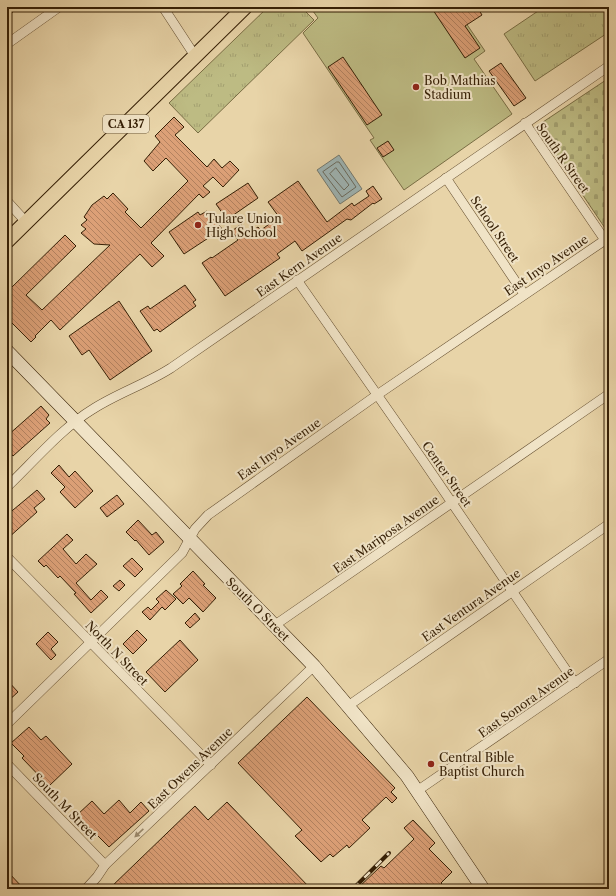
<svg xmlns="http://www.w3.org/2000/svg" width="616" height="896" font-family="'Libre Caslon Text',serif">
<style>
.grass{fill:#bdbb83;stroke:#796d44}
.cemetery{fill:url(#cemetery-stones);stroke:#796d44}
.park{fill:url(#park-tufts);stroke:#796d44}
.water{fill:#9eb5b5;stroke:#74796f}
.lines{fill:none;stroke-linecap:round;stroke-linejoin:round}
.shore{stroke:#6a6a5d;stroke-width:1}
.building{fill:url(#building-back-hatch);stroke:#351f05}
.street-casing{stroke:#624c2e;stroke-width:10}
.secondary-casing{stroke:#351f05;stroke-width:14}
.primary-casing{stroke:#351f05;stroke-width:16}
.street{stroke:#f0e3c6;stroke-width:9}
.secondary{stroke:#f0e3c6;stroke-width:13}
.primary{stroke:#e8d4a8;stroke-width:14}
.rail-casing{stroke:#351f05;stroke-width:4}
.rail{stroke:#f0e3c6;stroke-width:2.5;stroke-dasharray:8;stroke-linecap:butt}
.oneway{fill:#9c8b6f}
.poi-dot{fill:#8f2418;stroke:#f0e3c6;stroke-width:1.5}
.labels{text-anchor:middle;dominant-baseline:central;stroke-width:4;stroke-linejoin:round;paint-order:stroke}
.shield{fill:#f0e3c6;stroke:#6d5a3f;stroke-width:1}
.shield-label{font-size:11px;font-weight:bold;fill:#351f05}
.poi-label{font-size:12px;fill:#351f05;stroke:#f0e3c6;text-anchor:start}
.street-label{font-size:12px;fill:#351f05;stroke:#f0e3c6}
</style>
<defs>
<pattern id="cemetery-stones" width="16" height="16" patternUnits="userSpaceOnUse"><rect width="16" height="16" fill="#bdbb83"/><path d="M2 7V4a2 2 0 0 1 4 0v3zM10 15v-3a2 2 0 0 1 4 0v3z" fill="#a3a070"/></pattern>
<pattern id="park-tufts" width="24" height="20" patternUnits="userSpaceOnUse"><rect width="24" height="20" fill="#bdbb83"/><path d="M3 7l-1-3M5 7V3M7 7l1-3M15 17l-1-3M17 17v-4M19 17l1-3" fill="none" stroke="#a3a070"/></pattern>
<pattern id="building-back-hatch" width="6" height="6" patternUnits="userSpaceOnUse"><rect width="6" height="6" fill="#dca077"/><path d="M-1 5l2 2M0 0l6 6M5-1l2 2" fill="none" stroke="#b38260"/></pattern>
</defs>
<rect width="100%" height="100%" fill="#e8d4a8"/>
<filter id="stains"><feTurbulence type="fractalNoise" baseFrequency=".005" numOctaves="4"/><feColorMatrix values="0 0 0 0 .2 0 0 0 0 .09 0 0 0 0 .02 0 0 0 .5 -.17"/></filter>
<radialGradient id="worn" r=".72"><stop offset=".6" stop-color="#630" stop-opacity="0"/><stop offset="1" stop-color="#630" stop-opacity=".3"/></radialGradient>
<polygon class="grass" points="310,7 455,7 485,51 474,59 512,114 404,190 370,140 374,138 303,33 318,18"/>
<polygon class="cemetery" points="609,78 609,234 541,133 539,128 543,122"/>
<g class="park">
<polygon points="268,7 301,7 314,20 198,133 169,103"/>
<polygon points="544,7 609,7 609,32 535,81 504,34"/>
</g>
<polygon class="water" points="339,155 362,189 340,204 317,170"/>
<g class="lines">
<g class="shore">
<polygon points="337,162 339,162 356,187 342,197 323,172"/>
<polygon points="336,168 349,185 344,190 330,174"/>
</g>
</g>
<g class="building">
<polygon points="7,7 20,7 7,16"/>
<polygon points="431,7 477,7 482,15 465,26 480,48 465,58"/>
<polygon points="343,57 382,115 367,125 328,67"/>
<polygon points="501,63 526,98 514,106 489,71"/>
<polygon points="174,117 184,127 175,135 207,167 214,159 222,168 230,161 239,170 223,187 213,177 203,186 210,192 203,198 199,194 151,243 164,256 152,267 140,254 60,330 51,320 35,336 36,337 31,342 7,318 7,283 11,288 65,235 76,246 26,295 42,310 110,245 94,244 81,233 86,229 81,225 87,220 84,217 92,205 104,196 107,199 113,193 128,209 125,212 141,228 188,181 166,158 153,171 144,161 160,142 155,136"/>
<polygon points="388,141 394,150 383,157 377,148"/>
<polygon points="298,181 327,222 352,203 354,206 369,196 366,191 373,186 382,199 374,204 373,203 351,220 347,219 302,251 295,241 277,254 280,258 225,296 202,263 211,257 212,258 238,240 232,231 241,224 248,234 258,227 261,230 279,217 268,202"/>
<polygon points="248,183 258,198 219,225 222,229 184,254 169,232 198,212 200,215 207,211 213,220 223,214 216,204"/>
<polygon points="185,285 196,300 193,302 196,306 160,332 157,329 154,331 140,311 148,306 150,309"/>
<polygon points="119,301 152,351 110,380 89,350 82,355 69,336"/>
<polygon points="41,406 49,415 46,419 50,423 13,456 7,449 7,436"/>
<polygon points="59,465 69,477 75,471 93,491 75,508 60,492 65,487 51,473"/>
<polygon points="37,490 45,499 34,508 37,512 7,539 7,515"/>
<polygon points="117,495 124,504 107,517 100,508"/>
<polygon points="138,520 152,535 156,532 164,542 149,555 136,540 135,541 126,532"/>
<polygon points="67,534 73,540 63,549 76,564 86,554 97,564 76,583 91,600 101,590 108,597 91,613 74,594 76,593 60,576 58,578 46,565 44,567 38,561"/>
<polygon points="132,558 143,569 135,577 123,566"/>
<polygon points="193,571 205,584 203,585 216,598 203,612 189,598 183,604 173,594 182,586 180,584"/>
<polygon points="120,580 125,585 119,591 113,586"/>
<polygon points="166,590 176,599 165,610 162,607 150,620 142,612 148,607 151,610 159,602 156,599"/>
<polygon points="195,613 200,619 190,628 185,623"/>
<polygon points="137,630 147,640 133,654 123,644"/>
<polygon points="48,632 58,642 51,649 56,655 51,660 36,644"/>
<polygon points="180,640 198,660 165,692 146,672"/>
<polygon points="7,680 18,692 7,702"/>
<polygon points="307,697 395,788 391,792 397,798 392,803 386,797 362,820 370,828 349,848 347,845 333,857 330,854 321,862 295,836 302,830 238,763"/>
<polygon points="29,727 41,740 46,736 72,764 49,786 22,758 24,756 11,743"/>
<polygon points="119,800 130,813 141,802 149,811 109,847 77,815 92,801 104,814"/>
<polygon points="227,802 311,889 109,889 195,806 208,820"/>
<polygon points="413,820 435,843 429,849 452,872 441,883 447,889 357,889 381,866 384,868 414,839 404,828"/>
<polygon points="7,871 24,889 7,889"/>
</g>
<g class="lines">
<g class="street-casing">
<g id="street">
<polyline points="163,7 195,56"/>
<polyline points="7,44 59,7"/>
<polyline points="525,123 609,246"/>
<polyline points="446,178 524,294"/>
<polyline points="7,201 26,222"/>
<polyline points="297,280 422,459 575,683"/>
<path d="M7 487C33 462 63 427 93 409 118 393 146 384 171 368L609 66"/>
<polyline points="7,557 211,765"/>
<polyline points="275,625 609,394"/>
<polyline points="348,706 609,524"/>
<polyline points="7,724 182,553 195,529 208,515 377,395 605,240"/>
<polyline points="7,764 105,865"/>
<polyline points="417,791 609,659"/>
<polyline points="86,889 97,877 105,865 314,666"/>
</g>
</g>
<g class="secondary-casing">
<polyline id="secondary" points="7,351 314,666 407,776 483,889"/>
</g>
<g class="primary-casing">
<polyline id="primary" points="7,241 245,7"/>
</g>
<use href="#street" class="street"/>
<use href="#secondary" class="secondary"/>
<use href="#primary" class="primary"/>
<g class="rail-casing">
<polyline id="rail" points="353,889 389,853"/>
</g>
<use href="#rail" class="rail"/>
</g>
<defs><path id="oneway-solid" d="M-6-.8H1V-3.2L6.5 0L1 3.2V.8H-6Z"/></defs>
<use class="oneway" href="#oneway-solid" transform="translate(139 833) rotate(137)"/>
<g class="poi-dot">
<circle cx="416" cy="87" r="4"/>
<circle cx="198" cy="225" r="4"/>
<circle cx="431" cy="764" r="4"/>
</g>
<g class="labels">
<rect class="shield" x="103" y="115" width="46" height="18" rx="3"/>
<g class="shield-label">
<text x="126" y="124">CA 137</text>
</g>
<g class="poi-label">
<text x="424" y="80">Bob Mathias<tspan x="424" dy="14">Stadium</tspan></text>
<text x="206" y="218">Tulare Union<tspan x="206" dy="14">High School</tspan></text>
<text x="439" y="757">Central Bible<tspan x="439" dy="14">Baptist Church</tspan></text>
</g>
<g class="street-label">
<text transform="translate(563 158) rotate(55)">South R Street</text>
<text transform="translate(495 229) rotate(56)">School Street</text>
<text transform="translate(299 265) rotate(-35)">East Kern Avenue</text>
<text transform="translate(546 265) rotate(-34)">East Inyo Avenue</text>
<text transform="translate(279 449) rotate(-35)">East Inyo Avenue</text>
<text transform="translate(447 474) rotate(55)">Center Street</text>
<text transform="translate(386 534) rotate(-35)">East Mariposa Avenue</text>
<text transform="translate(471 605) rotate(-35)">East Ventura Avenue</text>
<text transform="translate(258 609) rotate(45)">South O Street</text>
<text transform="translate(117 653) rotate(46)">North N Street</text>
<text transform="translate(526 702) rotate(-35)">East Sonora Avenue</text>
<text transform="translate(190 768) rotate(-44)">East Owens Avenue</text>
<text transform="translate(65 806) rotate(46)">South M Street</text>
</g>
</g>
<rect width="616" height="896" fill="none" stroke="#e8d4a8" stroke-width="24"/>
<rect x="8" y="8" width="600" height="880" fill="none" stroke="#351f05" stroke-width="2"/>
<rect x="12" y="12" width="592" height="872" fill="none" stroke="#351f05"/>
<rect width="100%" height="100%" filter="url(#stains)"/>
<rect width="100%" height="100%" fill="url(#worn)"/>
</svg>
